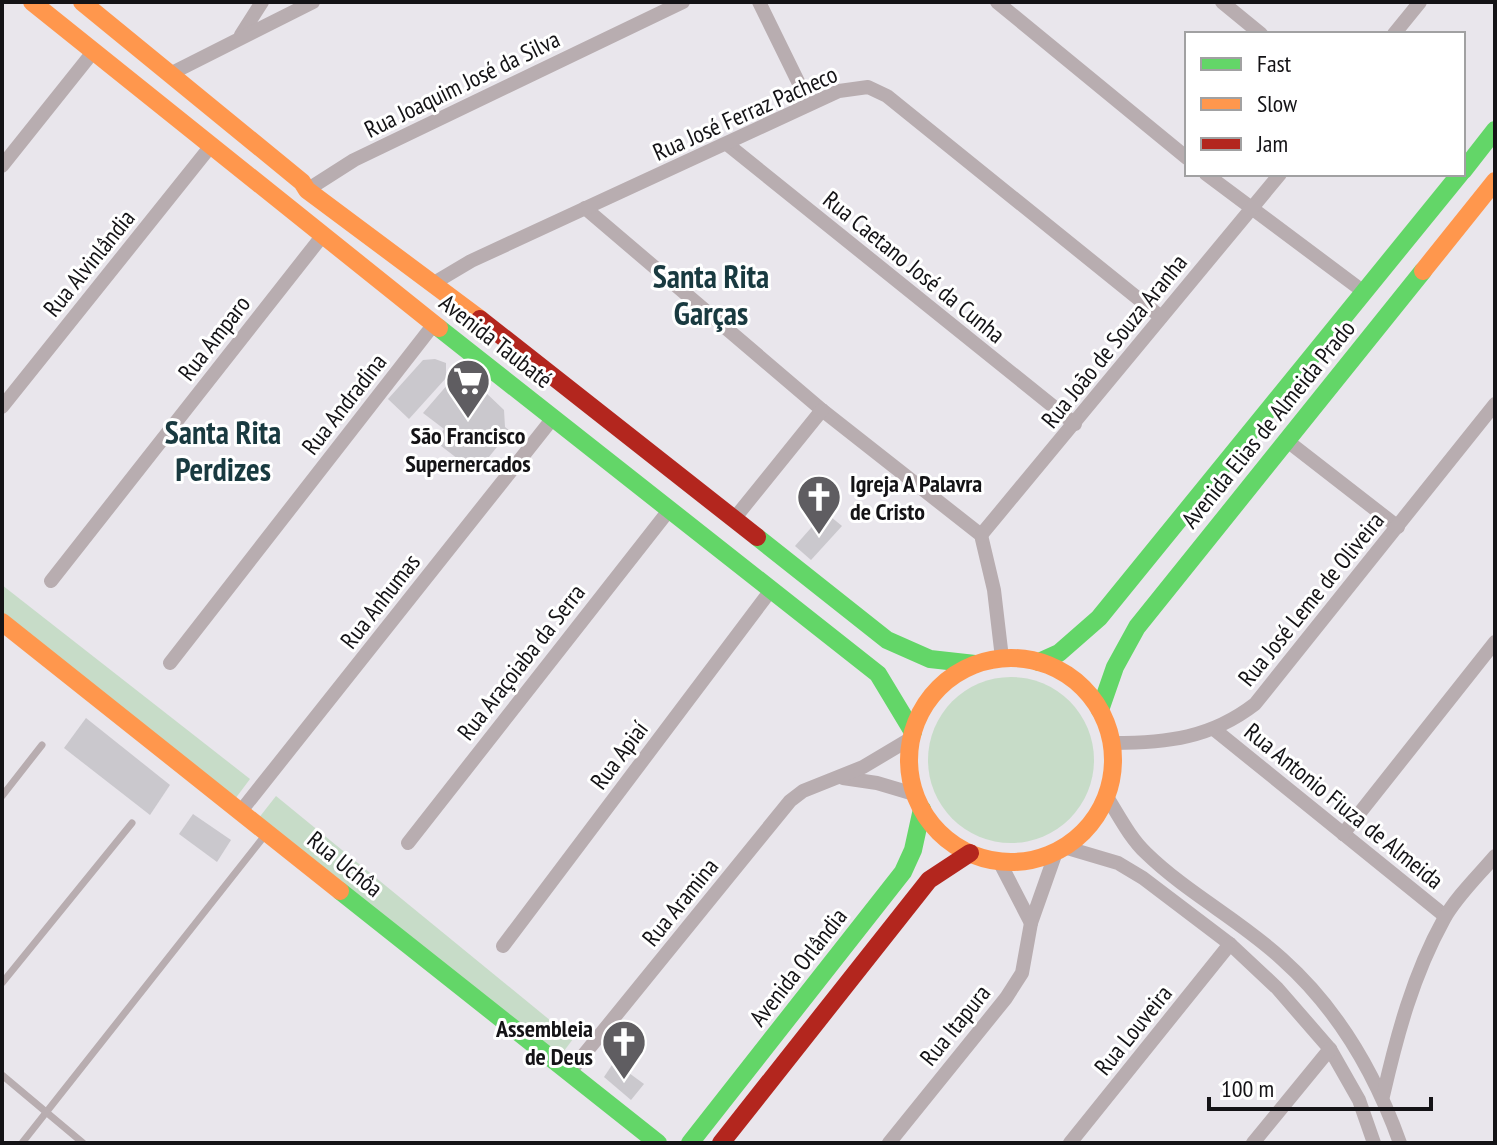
<svg xmlns="http://www.w3.org/2000/svg" width="1497" height="1145" font-family="'PT Sans Narrow',sans-serif">
<style>
.green{fill:#c7dcc8}
.building{fill:#cac8cd}
.lines{fill:none;stroke-linecap:round;stroke-linejoin:round}
.lane{stroke:#b8adb0;stroke-width:7}
.street{stroke:#b8adb0;stroke-width:14}
.fast{stroke:#63d668;stroke-width:18}
.slow{stroke:#ff974d;stroke-width:18}
.jam{stroke:#b3261e;stroke-width:18}
.labels{text-anchor:middle;dominant-baseline:central;stroke-width:6;stroke-linejoin:round;paint-order:stroke}
.street-label{font-size:24px;fill:#141316;stroke:#fff}
.poi-label{font-size:24px;font-weight:bold;fill:#141316;stroke:#fff}
.district-label{font-size:32px;font-weight:bold;fill:#193a40;stroke:#fff}
</style>
<rect width="100%" height="100%" fill="#e9e6ec"/>
<g class="green">
<polygon points="2,585 250,779 235,799 2,613"/>
<circle cx="1011" cy="760" r="83"/>
<polygon points="276,796 573,1039 558,1059 258,819"/>
</g>
<g class="building">
<polygon points="435,359 446,363 446,378 409,419 388,399 423,360"/>
<polygon points="461,369 504,410 505,427 510,431 484,463 478,461 471,469 436,442 444,429 423,413"/>
<polygon points="825,512 842,526 811,560 795,546"/>
<polygon points="86,718 170,785 150,815 64,748"/>
<polygon points="193,814 231,840 217,862 179,834"/>
<polygon points="614,1062 644,1084 631,1100 604,1077"/>
</g>
<g class="lines">
<g class="lane">
<polyline points="2,796 42,745"/>
<polyline points="2,983 132,823"/>
<polyline points="2,1075 83,1143"/>
<polyline points="22,1143 266,834"/>
</g>
<g class="street">
<polyline points="759,2 809,104"/>
<polyline points="997,2 1187,158"/>
<polyline points="1222,2 1261,34"/>
<polyline points="1394,34 1420,2"/>
<polyline points="241,35 262,2"/>
<polyline points="170,74 313,2"/>
<polyline points="727,144 1075,424"/>
<polyline points="2,166 93,52"/>
<polyline points="1206,174 1364,292"/>
<polyline points="307,190 354,160 683,2"/>
<polyline points="585,208 822,410 981,535 994,590 1002,658"/>
<polyline points="434,283 471,261 839,91 868,87 887,96 1161,317"/>
<polyline points="2,407 210,147"/>
<polyline points="1286,440 1398,527"/>
<polyline points="734,519 822,410"/>
<polyline points="981,535 1280,174"/>
<polyline points="51,581 323,235"/>
<polyline points="170,663 434,324"/>
<polyline points="1215,730 1445,916"/>
<path d="M1113 743C1167 743 1211 738 1255 704L1495 404"/>
<polyline points="843,778 877,783 914,794"/>
<path d="M1107 797C1119 816 1130 838 1146 853 1187 893 1240 920 1282 959 1338 1009 1375 1073 1400 1143"/>
<polyline points="241,811 553,418"/>
<polyline points="1343,834 1495,642"/>
<polyline points="408,843 670,509"/>
<polyline points="1064,847 1118,863 1143,878 1230,944 1277,988 1330,1049 1359,1100 1374,1143"/>
<polyline points="999,861 1031,923"/>
<polyline points="503,946 771,590"/>
<polyline points="569,1073 790,801 803,791 863,767 910,739"/>
<path d="M1383 1096C1397 1035 1413 975 1444 919 1456 897 1478 876 1495 856"/>
<polyline points="889,1143 1006,998 1022,973 1031,923 1055,855"/>
<polyline points="1070,1143 1230,944"/>
<polyline points="1253,1143 1330,1049"/>
</g>
<g class="fast">
<polyline points="1463,171 1495,130"/>
<polyline points="439,328 878,674 913,732"/>
<polyline points="757,537 887,640 930,659 975,664"/>
<polyline points="1039,662 1059,653 1099,618 1460,174"/>
<polyline points="1100,710 1115,667 1137,627 1423,271"/>
<polyline points="340,891 658,1143"/>
<polyline points="690,1143 903,872 913,850 922,809"/>
</g>
<g class="slow">
<polyline points="32,2 439,328"/>
<polyline points="82,2 302,182 307,190 480,319"/>
<polyline points="1423,271 1495,181"/>
<polyline points="2,622 340,891"/>
<circle cx="1011" cy="760" r="102"/>
</g>
<g class="jam">
<polyline points="480,319 757,537"/>
<polyline points="721,1143 929,880 970,853"/>
</g>
</g>
<defs>
<g id="supermarket-pin" transform="scale(2.3)"><path d="M0 17L-7.5 6A9.5 9.5 0 1 1 7.5 6Z" fill="#5f5d61" stroke="#fff"/><path d="M-6-5.5h2.5l.6 2H6L4.5 2H-2.5L-4.4-4H-6ZM-1.5 3.2a1.3 1.3 0 1 0 .1 0ZM3 3.2a1.3 1.3 0 1 0 .1 0Z" fill="#fff"/></g>
<g id="church-pin" transform="scale(2.3)"><path d="M0 17L-7.5 6A9.5 9.5 0 1 1 7.5 6Z" fill="#5f5d61" stroke="#fff"/><path d="M-1.2-6h2.4v3.5h3.3v2.4h-3.3V6h-2.4V-.1h-3.3v-2.4h3.3Z" fill="#fff"/></g>
</defs>
<g fill-rule="evenodd">
<use href="#supermarket-pin" x="468" y="381"/>
<use href="#church-pin" x="819" y="497"/>
<use href="#church-pin" x="624" y="1042"/>
</g>
<g class="labels">
<g class="street-label">
<text transform="translate(462 84) rotate(-26)">Rua Joaquim José da Silva</text>
<text transform="translate(745 113) rotate(-24)">Rua José Ferraz Pacheco</text>
<text transform="translate(89 263) rotate(-51)">Rua Alvinlândia</text>
<text transform="translate(914 267) rotate(39)">Rua Caetano José da Cunha</text>
<text transform="translate(214 338) rotate(-52)">Rua Amparo</text>
<text transform="translate(496 341) rotate(38)">Avenida Taubaté</text>
<text transform="translate(1114 341) rotate(-51)">Rua João de Souza Aranha</text>
<text transform="translate(344 404) rotate(-52)">Rua Andradina</text>
<text transform="translate(1268 424) rotate(-51)">Avenida Elias de Almeida Prado</text>
<text transform="translate(1311 599) rotate(-51)">Rua José Leme de Oliveira</text>
<text transform="translate(380 601) rotate(-52)">Rua Anhumas</text>
<text transform="translate(521 662) rotate(-52)">Rua Araçoiaba da Serra</text>
<text transform="translate(619 755) rotate(-53)">Rua Apiaí</text>
<text transform="translate(1344 806) rotate(39)">Rua Antonio Fiuza de Almeida</text>
<text transform="translate(345 864) rotate(39)">Rua Uchôa</text>
<text transform="translate(680 902) rotate(-51)">Rua Aramina</text>
<text transform="translate(798 967) rotate(-52)">Avenida Orlândia</text>
<text transform="translate(955 1025) rotate(-51)">Rua Itapura</text>
<text transform="translate(1133 1030) rotate(-51)">Rua Louveira</text>
</g>
<g class="poi-label">
<text x="468" y="435">São Francisco<tspan x="468" dy="28">Supernercados</tspan></text>
<text x="850" y="483" text-anchor="start">Igreja A Palavra<tspan x="850" dy="28">de Cristo</tspan></text>
<text x="593" y="1028" text-anchor="end">Assembleia<tspan x="593" dy="28">de Deus</tspan></text>
</g>
<g class="district-label">
<text x="711" y="276">Santa Rita<tspan x="711" dy="37">Garças</tspan></text>
<text x="223" y="432">Santa Rita<tspan x="223" dy="37">Perdizes</tspan></text>
</g>
</g>
<rect width="1497" height="1145" fill="none" stroke="#141316" stroke-width="8"/>
<rect x="1185" y="32" width="280" height="144" fill="#ffffff" stroke="#a1a1a2" stroke-width="2"/>
<rect x="1201" y="58" width="40" height="12" fill="#63d668" stroke="#a1a1a2" stroke-width="2"/>
<text x="1257" y="72" font-size="24" fill="#141316">Fast</text>
<rect x="1201" y="98" width="40" height="12" fill="#ff974d" stroke="#a1a1a2" stroke-width="2"/>
<text x="1257" y="112" font-size="24" fill="#141316">Slow</text>
<rect x="1201" y="138" width="40" height="12" fill="#b3261e" stroke="#a1a1a2" stroke-width="2"/>
<text x="1257" y="152" font-size="24" fill="#141316">Jam</text>
<path d="M1209 1097v12h222v-12" fill="none" stroke="#141316" stroke-width="4"/>
<text x="1221" y="1097" font-size="24" fill="#141316" stroke="#ffffff" stroke-width="6" paint-order="stroke">100 m</text>
</svg>
